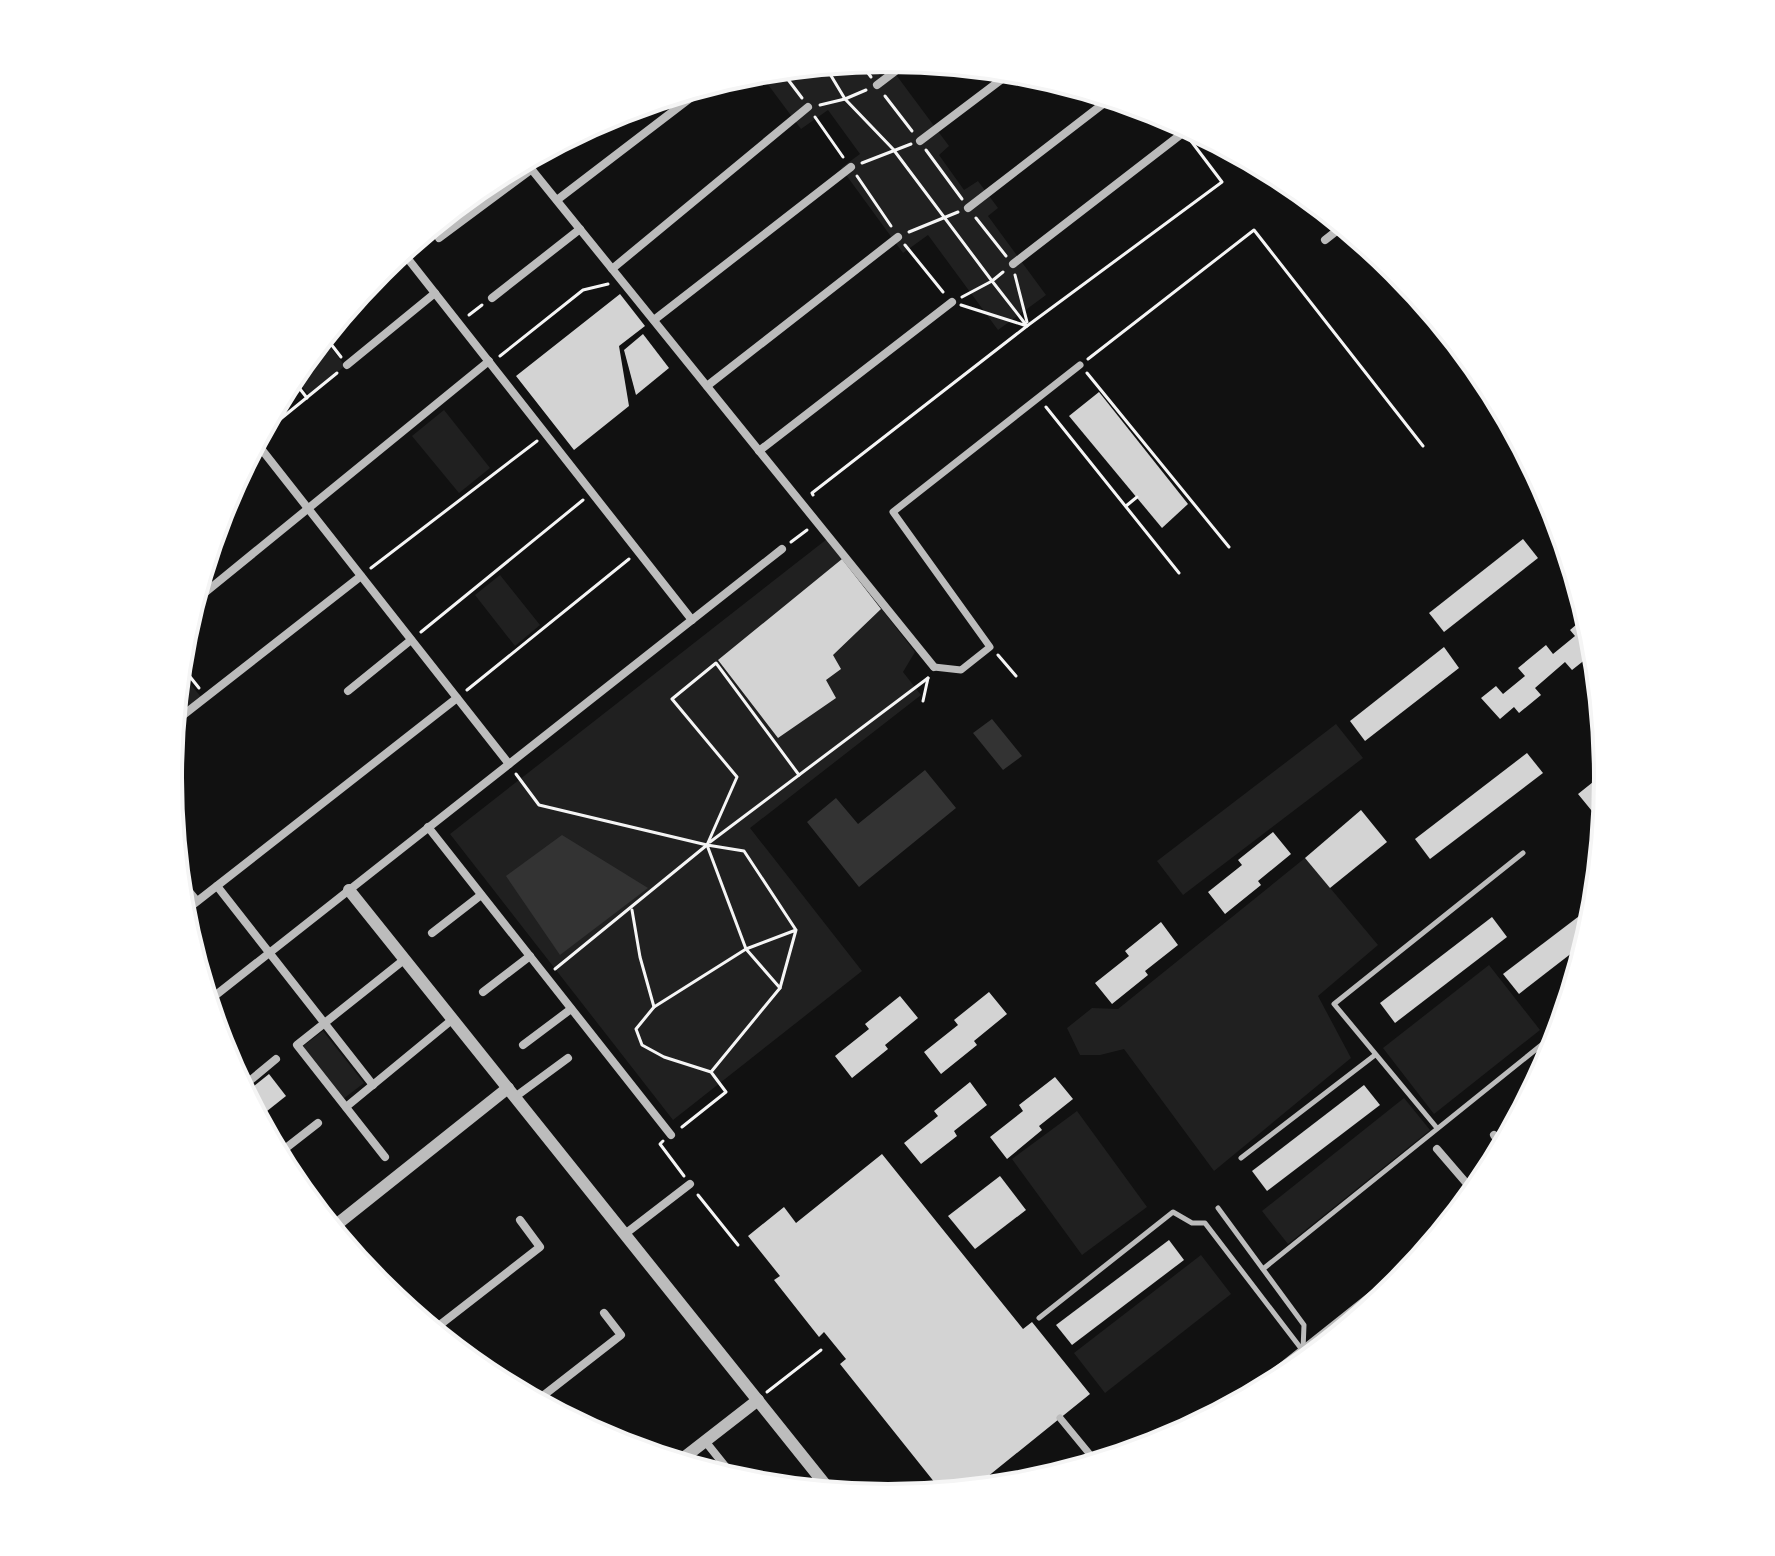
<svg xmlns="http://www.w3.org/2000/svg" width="1775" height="1556" font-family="'Source Serif 4',serif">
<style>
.green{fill:#202020}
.water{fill:#333}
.building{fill:#d3d3d3}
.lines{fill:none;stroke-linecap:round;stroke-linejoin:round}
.path{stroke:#f5f5f5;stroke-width:3}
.service{stroke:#bcbcbc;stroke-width:5}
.pedestrian{stroke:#bcbcbc;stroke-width:7}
.minor{stroke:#bcbcbc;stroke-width:8}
.tertiary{stroke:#bcbcbc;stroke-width:12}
.rim{fill:none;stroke:#f5f5f5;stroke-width:4}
</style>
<rect width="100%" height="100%" fill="#111"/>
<g class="green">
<polygon points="868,60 880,76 891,68 949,146 939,155 964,190 978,181 998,208 988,216 1046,295 998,330 928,235 903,253 841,168 860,154 828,110 801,129 758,71"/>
<polygon points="323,337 345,366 309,395 292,374"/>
<polygon points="444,410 490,468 459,493 412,436"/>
<polygon points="827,539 915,652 903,672 921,695 750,828 862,971 673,1120 450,834"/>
<polygon points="500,575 540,625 515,646 475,595"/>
<polygon points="178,669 201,697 173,718"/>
<polygon points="1336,724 1363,758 1183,895 1157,861"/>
<polygon points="1305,858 1378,945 1318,996 1351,1058 1214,1171 1124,1049 1100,1055 1080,1055 1067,1028 1092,1008 1118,1009"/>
<polygon points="1489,965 1540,1030 1434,1114 1383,1048"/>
<polygon points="323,1031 364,1083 343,1099 302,1047"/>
<polygon points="1404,1098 1430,1130 1288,1244 1262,1211"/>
<polygon points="1077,1111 1147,1207 1082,1255 1012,1159"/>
<polygon points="1201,1255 1231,1294 1105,1393 1074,1353"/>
</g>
<g class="water">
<polygon points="992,719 1022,756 1003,770 973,733"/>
<polygon points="925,770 956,808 859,887 807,822 836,798 858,824"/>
<polygon points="562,835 648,888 560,955 506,876"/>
</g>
<g class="building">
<polygon points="620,294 645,326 619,346 629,406 574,450 516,376"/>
<polygon points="643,334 669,368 636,395 624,350"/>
<polygon points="1099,392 1188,504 1162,528 1069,416"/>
<polygon points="1523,539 1538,558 1444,632 1429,613"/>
<polygon points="842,559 881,609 833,655 841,669 826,680 836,698 778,738 718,660"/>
<polygon points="1584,618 1590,625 1594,638 1594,643 1586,650 1591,655 1572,670 1565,662 1535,688 1541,695 1519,713 1514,707 1500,719 1481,698 1496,686 1503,694 1525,676 1518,668 1546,645 1553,654 1575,636 1570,630"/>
<polygon points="1444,647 1459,668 1365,741 1350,721"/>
<polygon points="1527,753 1543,773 1430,859 1415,839"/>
<polygon points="1593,782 1600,791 1607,785 1604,809 1596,816 1578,794"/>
<polygon points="1361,810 1387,842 1330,888 1305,858"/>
<polygon points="1273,832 1291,854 1258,881 1261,885 1225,914 1208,892 1242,865 1238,860"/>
<polygon points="1595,904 1586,942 1519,994 1503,974"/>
<polygon points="1492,917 1507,937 1395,1023 1380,1003"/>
<polygon points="1161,922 1178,945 1145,971 1148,975 1112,1004 1095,983 1129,956 1125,951"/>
<polygon points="989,992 1007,1014 974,1041 977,1045 941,1074 924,1052 958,1025 954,1020"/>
<polygon points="900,996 918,1018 885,1045 888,1049 852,1078 835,1056 869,1029 865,1024"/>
<polygon points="269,1074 286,1096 257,1119 244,1094"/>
<polygon points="1055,1077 1073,1099 1039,1126 1042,1130 1007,1159 990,1137 1023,1111 1019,1105"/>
<polygon points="970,1082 987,1105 954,1131 957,1136 921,1164 904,1143 938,1116 934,1111"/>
<polygon points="1364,1085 1380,1105 1267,1191 1252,1171"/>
<polygon points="882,1154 1023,1329 1032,1322 1090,1394 971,1490 943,1493 840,1364 846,1359 824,1332 819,1337 774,1280 780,1276 748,1236 784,1207 796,1223"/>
<polygon points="1000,1176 1026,1210 975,1249 948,1216"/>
<polygon points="1169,1240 1184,1260 1072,1345 1056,1325"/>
</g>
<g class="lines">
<g class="path">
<polyline points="859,61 871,77"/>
<polyline points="824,64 845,99 893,149 992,281 962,297"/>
<polyline points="780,69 802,98"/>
<polyline points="885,96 912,131"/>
<polyline points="820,105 845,99 866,90"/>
<polyline points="815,117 843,157"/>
<polyline points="926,150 962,199"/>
<polyline points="862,163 911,144"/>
<polyline points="857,176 891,226"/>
<polyline points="976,218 1006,256"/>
<polyline points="909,232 958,212"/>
<polyline points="905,245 943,292"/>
<polyline points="1015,275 1027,322"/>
<polyline points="961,305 1027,326 992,281 1003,272"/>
<polyline points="469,315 482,305"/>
<polyline points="324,335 341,357"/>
<polyline points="500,356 583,290 608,284"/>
<polyline points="1088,359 1254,230 1423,446"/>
<polyline points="1087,373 1229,547"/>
<polyline points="290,376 307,398"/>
<polyline points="1046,407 1179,573"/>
<polyline points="262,434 337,373"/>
<polyline points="813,495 812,493 1027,326 1222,182 1191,141"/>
<polyline points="1126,506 1137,497"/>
<polyline points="791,542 807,530"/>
<polyline points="371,568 537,441"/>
<polyline points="421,632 583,500"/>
<polyline points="998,655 1016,676"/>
<polyline points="179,663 199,688"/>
<polyline points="467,690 629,559"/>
<polyline points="923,701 928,678"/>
<polyline points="516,774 539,805 707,845 555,969"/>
<polyline points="710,842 928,678"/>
<polyline points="707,845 737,777 672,699 716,663 799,775"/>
<polyline points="632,910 640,957 654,1007"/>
<polyline points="780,988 796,930 746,949 707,845 744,851 796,930"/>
<polyline points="682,1127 726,1092 711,1072 664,1057 642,1045 636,1029 654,1007 746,949 780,988 711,1072"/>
<polyline points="663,1141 660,1144 684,1176"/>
<polyline points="698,1195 738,1245"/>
<polyline points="767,1392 821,1350"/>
</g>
<g class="service">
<polyline points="1437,1128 1334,1004 1523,853"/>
<polyline points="1241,1158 1375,1055"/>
<polyline points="1218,1208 1304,1325 1303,1350"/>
<polyline points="1263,1269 1560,1030"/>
<polyline points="1039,1318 1173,1212 1192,1223 1205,1223 1303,1351"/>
</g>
<g class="pedestrian">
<polyline points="934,667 961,670 990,647 893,512 1080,365"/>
<polyline points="1060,1418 1097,1463"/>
</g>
<g class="minor">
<polyline points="877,85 910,60"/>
<polyline points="920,141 1014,70"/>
<polyline points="524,160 934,667"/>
<polyline points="557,200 710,83"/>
<polyline points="968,208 1112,97"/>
<polyline points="439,238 532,169"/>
<polyline points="1325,240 1344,225"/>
<polyline points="401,250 692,620"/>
<polyline points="1013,264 1184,132 1175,119"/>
<polyline points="612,269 808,107"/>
<polyline points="492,298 580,229"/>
<polyline points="654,320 851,167"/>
<polyline points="347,365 435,293"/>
<polyline points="707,386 898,237"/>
<polyline points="255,441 509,764"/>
<polyline points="759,451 952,302"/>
<polyline points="1559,546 1565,541"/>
<polyline points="191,604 489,361"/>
<polyline points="348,691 411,640"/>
<polyline points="173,723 361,576"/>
<polyline points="428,827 671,1135"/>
<polyline points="177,877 197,901"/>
<polyline points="217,886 373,1085"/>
<polyline points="181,914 457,698"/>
<polyline points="432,933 481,895"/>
<polyline points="483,992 530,956"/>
<polyline points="207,1002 782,549"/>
<polyline points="523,1045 571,1009"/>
<polyline points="241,1088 276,1059"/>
<polyline points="515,1097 568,1058"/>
<polyline points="346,1107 453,1019"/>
<polyline points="1494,1135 1503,1147"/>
<polyline points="1437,1149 1474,1192"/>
<polyline points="277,1155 318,1123"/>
<polyline points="385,1157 297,1045 405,959"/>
<polyline points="625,1234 690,1184"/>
<polyline points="432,1331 540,1247 520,1220"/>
<polyline points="535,1402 621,1335 604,1313"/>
<polyline points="705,1441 737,1481"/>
</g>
<g class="tertiary">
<polyline points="349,890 832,1493"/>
<polyline points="331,1229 508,1088"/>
<polyline points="1239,1403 1419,1260"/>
<polyline points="677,1463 758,1400"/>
</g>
</g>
<path d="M0 0H1775V1556H0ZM182 778a706 706 0 1 1 1412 0a706 706 0 1 1-1412 0Z" fill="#fff" fill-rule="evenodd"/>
<path class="rim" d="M182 778a706 706 0 1 1 1412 0a706 706 0 1 1-1412 0Z"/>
</svg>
